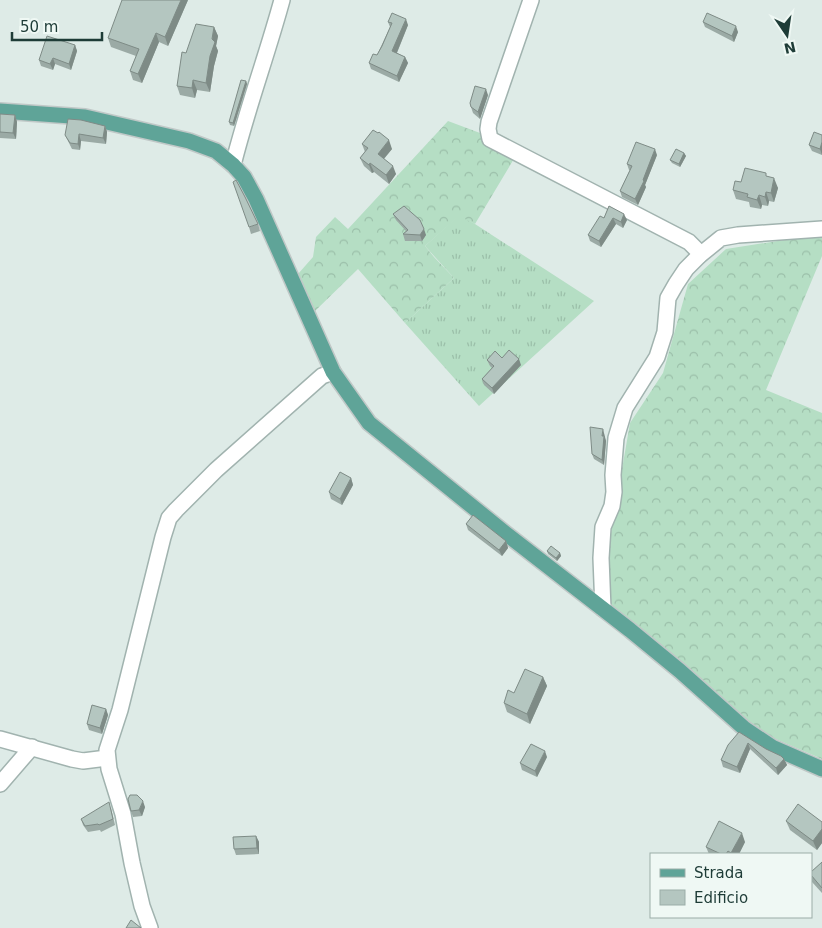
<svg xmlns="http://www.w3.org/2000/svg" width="822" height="928" font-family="'DejaVu Sans',sans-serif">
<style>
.grass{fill:url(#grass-tufts)}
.forest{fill:url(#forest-crowns)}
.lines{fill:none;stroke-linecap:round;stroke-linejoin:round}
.minor-casing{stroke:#a1b3af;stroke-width:18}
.major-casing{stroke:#c0c8c7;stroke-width:18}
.minor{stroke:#fff;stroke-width:15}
.major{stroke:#5fa498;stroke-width:15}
.wall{fill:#9baaa5}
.shaded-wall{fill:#7e8b86}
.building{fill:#b4c6c0;stroke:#7e8b86}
</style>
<defs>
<pattern id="grass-tufts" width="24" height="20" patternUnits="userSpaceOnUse" patternTransform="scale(1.25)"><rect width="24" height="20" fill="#b5dec4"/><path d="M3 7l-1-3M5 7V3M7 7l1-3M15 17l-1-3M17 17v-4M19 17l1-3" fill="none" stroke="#9bbfa9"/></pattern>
<pattern id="forest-crowns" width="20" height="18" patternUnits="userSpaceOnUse" patternTransform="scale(1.25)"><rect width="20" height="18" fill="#b5dec4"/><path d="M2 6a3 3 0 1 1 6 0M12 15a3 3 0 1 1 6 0" fill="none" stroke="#9bbfa9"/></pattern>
</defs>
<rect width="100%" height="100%" fill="#deebe7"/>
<polygon class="grass" points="459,215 475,224 594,301 479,406 405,323 454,278 425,246"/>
<g class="forest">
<polygon points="448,121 488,136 515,157 475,224 459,216 425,246 434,257 454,278 405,323 358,269 315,311 298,274 313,257 316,237 335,217 348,229"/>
<polygon points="822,234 822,256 766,390 822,413 822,759 762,733 608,602 607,556 630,423 663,373 688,284 726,249"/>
</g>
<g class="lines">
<g class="minor-casing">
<g id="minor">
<polyline points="531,0 489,122 488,129 490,139 689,242 697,250 700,255"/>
<path d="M233 165C247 109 267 55 282 0"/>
<polyline points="603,609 601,558 603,527 612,506 614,492 613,475 616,438 625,408 657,357 665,332 668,298 676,284 686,269 700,255 721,238 738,235 822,229"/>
<polyline points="0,739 72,759 83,761 107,758"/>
<polyline points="0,784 32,747"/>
<polyline points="150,928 142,906 132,863 123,814 109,769 107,750 120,710 163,537 169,518 176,510 216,470 322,376 333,372"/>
</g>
</g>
<g class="major-casing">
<polyline id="major" points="0,111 85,117 189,141 216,151 233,165 244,177 256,199 333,372 369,423 505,533 630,630 680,671 745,729 772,747 822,769"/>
</g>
<use href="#minor" class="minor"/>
<use href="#major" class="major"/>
</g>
<g class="wall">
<polygon points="188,0 168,46 159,42 142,83 133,80 130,71 136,56 111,47 108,38"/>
<polygon points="388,22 408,25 397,53 405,57 408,63 399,82 371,69 369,63 377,55 390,27"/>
<polygon points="703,22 738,32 734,42 705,27"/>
<polygon points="214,27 218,36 216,46 218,51 214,66 210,92 197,90 195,98 180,95 177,86 186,53"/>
<polygon points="75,45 77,51 71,70 55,64 53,70 41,66 39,60"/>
<polygon points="246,81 247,84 234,126 230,125 229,122"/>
<polygon points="488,95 480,119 473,113 471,107"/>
<polygon points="0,114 15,115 17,122 16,139 0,138"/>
<polygon points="105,126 107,132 106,144 81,141 80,150 72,149 65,135"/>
<polygon points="822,135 822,155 812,151 809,145"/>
<polygon points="362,144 392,149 384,159 396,174 389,184 374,172 372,173 364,166 360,158 365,152"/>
<polygon points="684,153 686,156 680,167 672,163 670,160"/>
<polygon points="657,155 645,185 646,187 638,205 622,197 620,191 630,170 629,170 627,164"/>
<polygon points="768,177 778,188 774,202 769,201 768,206 762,205 761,209 750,207 749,202 736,199 733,190 741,182"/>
<polygon points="609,206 627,220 623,228 616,224 601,247 590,241 588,235 604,218"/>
<polygon points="393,214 426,235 422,241 405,241 403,234 406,231 396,220"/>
<polygon points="258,224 260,231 251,234 249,227"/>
<polygon points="502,358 521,365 494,394 484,385 482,379 492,368 490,366 487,360"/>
<polygon points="605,434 604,436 606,441 604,465 594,459 592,454"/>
<polygon points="351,478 353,485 342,505 331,499 329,492"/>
<polygon points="466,524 506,541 508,548 502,556 468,530"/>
<polygon points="547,551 560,553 561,556 557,561 548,554"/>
<polygon points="543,677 547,686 530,724 507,712 504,703 514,693"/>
<polygon points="106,709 108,715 102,734 89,730 87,724"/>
<polygon points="739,732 766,749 784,759 787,765 778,775 750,749 740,773 723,767 721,760"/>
<polygon points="547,757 537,777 522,770 520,763"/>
<polygon points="145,807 142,816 133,817 131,811"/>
<polygon points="111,808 115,825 101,832 100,830 88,832 83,825 81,819"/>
<polygon points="786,821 822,822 822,843 817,850 790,830"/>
<polygon points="256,836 259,842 259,854 236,855 234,849"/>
<polygon points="745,842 739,854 709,854 706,847"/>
<polygon points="822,862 822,893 812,882 811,878 811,872"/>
</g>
<g class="shaded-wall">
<polygon points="181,0 188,0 168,46 165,37"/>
<polygon points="406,19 408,25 395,57 392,51"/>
<polygon points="736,26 738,32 734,42 732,36"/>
<polygon points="214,27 218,36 216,46 218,51 214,66 210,92 206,83"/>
<polygon points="156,33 159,42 142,83 138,74"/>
<polygon points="75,45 77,51 71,70 69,64"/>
<polygon points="405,57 408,63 399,82 397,76"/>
<polygon points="53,58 55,64 53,70 50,64"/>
<polygon points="193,80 197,90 195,98 192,88"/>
<polygon points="246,81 247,84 234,126 233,123"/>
<polygon points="486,89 488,95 480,119 478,112"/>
<polygon points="15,115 17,122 16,139 13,133"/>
<polygon points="105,126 107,132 106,144 103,138"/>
<polygon points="79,134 81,141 80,150 78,144"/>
<polygon points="389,140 392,149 381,162 378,154"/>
<polygon points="822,142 822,155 820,149"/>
<polygon points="655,149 657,155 645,185 646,187 638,205 635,199"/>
<polygon points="684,153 686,156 680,167 679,164"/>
<polygon points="370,163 374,172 372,173 369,165"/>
<polygon points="393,166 396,174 389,184 386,175"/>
<polygon points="774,178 778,188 774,202 771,193"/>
<polygon points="766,192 769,201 768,206 765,197"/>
<polygon points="759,195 762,205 761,209 757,200"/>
<polygon points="624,214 627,220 623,228 621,222"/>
<polygon points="613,218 616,224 601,247 599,241"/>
<polygon points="424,229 426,235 422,241 420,235"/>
<polygon points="519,359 521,365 494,394 492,388"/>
<polygon points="603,429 606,441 604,465 602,460 602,436"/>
<polygon points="351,478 353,485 342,505 340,499"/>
<polygon points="506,541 508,548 502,556 499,550"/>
<polygon points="560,553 561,556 557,561 556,558"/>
<polygon points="543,677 547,686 530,724 527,714"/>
<polygon points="106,709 108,715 102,734 100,728"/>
<polygon points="748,743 750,749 740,773 737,767"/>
<polygon points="545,751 547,757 537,777 535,771"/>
<polygon points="784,759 787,765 778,775 776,768"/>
<polygon points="143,801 145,807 142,816 139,810"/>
<polygon points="822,829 822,843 817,850 813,841"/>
<polygon points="742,833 745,842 739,854 732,854 731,853"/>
<polygon points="256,836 259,842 259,854 257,848"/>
</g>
<g class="building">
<polygon points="122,0 181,0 165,37 156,33 138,74 130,71 139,49 108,38"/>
<polygon points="392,13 406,19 392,51 405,57 397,76 369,63 373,54 377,55 382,46 392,23 388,22"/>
<polygon points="707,13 736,26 732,36 703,22"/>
<polygon points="196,24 214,27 212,39 215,42 210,56 206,83 193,80 192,88 177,86 182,52 186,53"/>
<polygon points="47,36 75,45 69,64 53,58 50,64 39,60"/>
<polygon points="241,80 246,81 233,123 229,122"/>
<polygon points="475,86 486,89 478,112 471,107 470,103"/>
<polygon points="0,114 15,115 13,133 0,132"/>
<polygon points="68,119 81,120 105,126 103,138 79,134 78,144 70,143 65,135"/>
<polygon points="373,130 378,133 379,132 389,140 378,154 393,166 386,175 370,163 369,165 360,158 368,148 362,144"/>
<polygon points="814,132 822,135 822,142 820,149 809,145"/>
<polygon points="636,142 655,149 643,180 644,181 635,199 620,191 632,166 627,164"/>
<polygon points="676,149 684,153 679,164 670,160"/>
<polygon points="745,168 766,173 766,176 774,178 771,193 766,192 765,197 759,195 757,200 747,197 748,194 733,190 735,181 741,182"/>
<polygon points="236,180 245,197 258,224 249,227 233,182"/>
<polygon points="404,206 420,220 424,229 420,235 403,234 408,230 393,214"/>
<polygon points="609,206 624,214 621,222 613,218 599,241 588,235 600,216 604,218"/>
<polygon points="509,350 519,359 492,388 482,379 494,366 487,360 495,351 502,358"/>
<polygon points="590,427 603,429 602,436 604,436 602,460 592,454"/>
<polygon points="340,472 351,478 340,499 329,492"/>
<polygon points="473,515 506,541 499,550 466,524"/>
<polygon points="551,546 560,553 556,558 547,551"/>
<polygon points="525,669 543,677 527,714 504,703 508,690 514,693"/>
<polygon points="92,705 106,709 100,728 87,724"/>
<polygon points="739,732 766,749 781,756 784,759 776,768 748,743 737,767 721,760 728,745"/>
<polygon points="531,744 545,751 535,771 520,763"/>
<polygon points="130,795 137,795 143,801 139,810 131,811 128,799"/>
<polygon points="109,802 113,819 99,825 98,824 85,826 81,819"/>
<polygon points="798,804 822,822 822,829 813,841 786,821"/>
<polygon points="719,821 742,833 731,853 728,851 726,854 721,854 706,847"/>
<polygon points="256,836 257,848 234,849 233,837"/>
<polygon points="822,862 822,888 811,875 811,872"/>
<polygon points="131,920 141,928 126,928"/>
</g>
<rect x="650" y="853" width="162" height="65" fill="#eff8f4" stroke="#9bada8"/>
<rect x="660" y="869" width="25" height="8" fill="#5fa498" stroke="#9bada8"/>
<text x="694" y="878" font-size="15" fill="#1e3c37">Strada</text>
<rect x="660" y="890" width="25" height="15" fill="#b4c6c0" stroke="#9bada8"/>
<text x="694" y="903" font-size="15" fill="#1e3c37">Edificio</text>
<g transform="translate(787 35) rotate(167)" stroke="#eff8f4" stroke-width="4" paint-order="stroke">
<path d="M0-4L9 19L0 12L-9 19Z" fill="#1e3c37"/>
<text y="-8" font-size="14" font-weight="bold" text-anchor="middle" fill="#1e3c37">N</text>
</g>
<path d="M12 32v8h90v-8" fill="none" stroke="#1e3c37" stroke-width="2.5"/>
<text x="20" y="32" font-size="15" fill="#1e3c37" stroke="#eff8f4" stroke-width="4" paint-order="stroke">50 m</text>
</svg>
